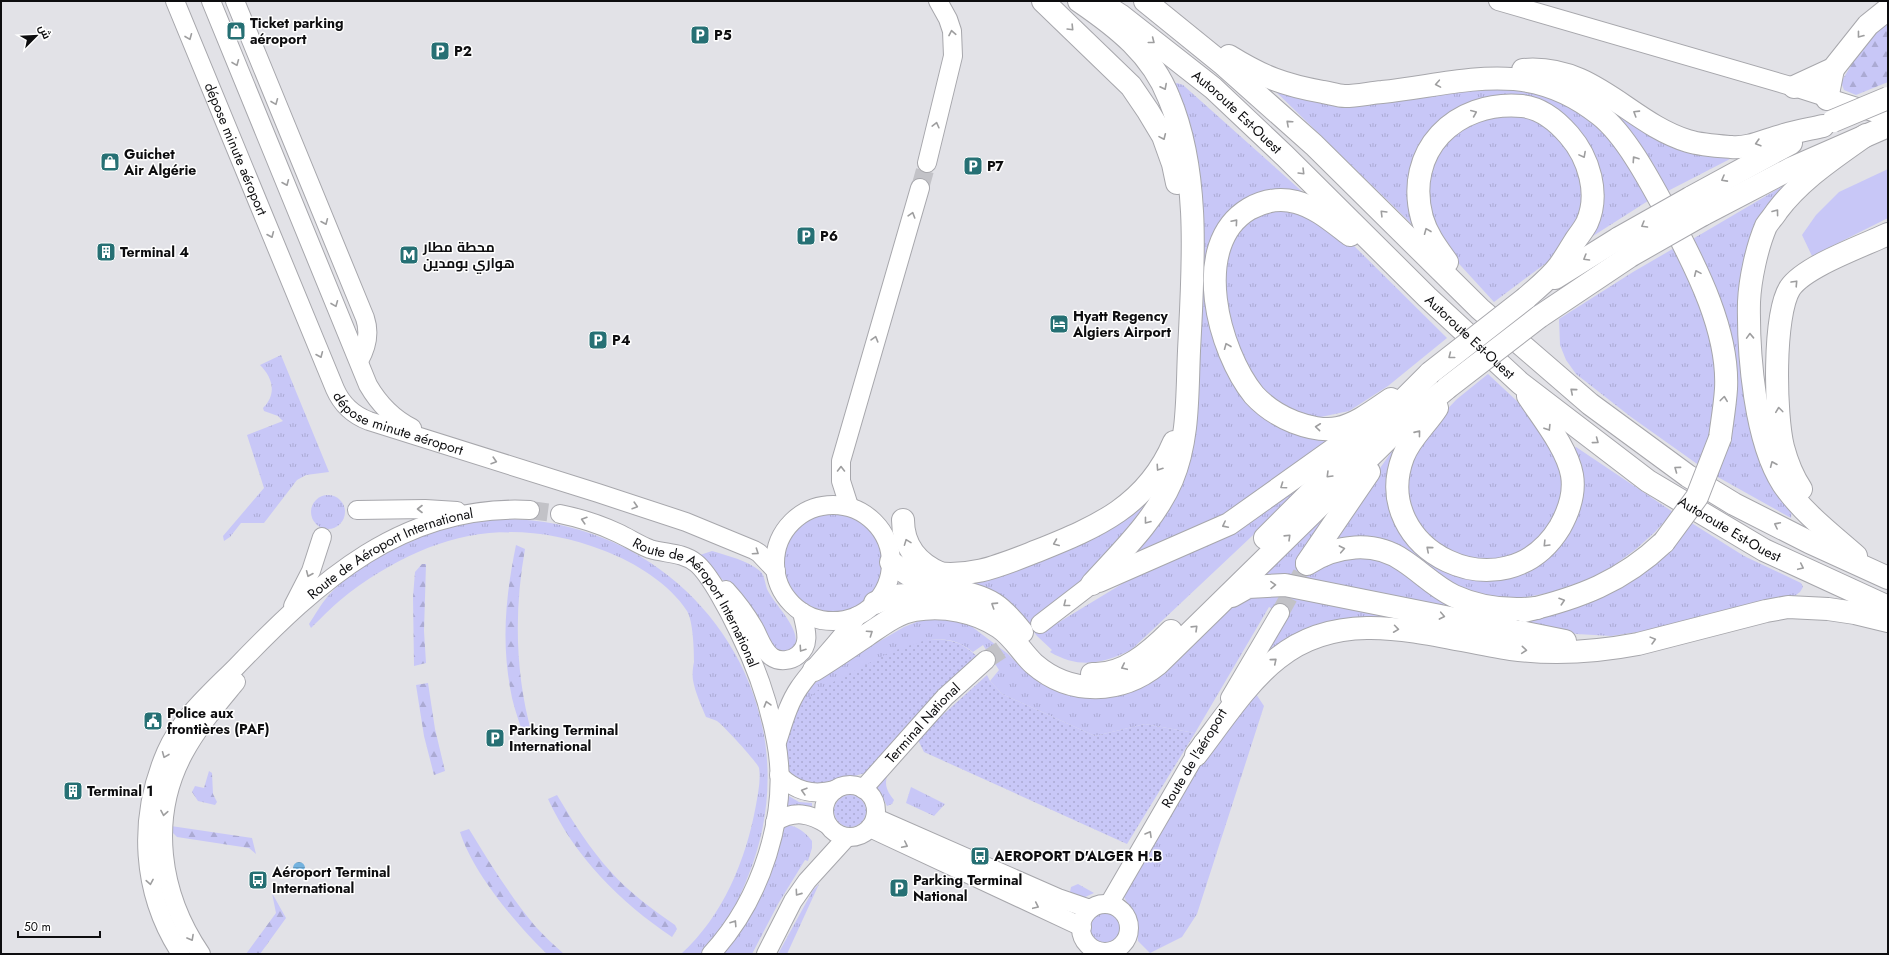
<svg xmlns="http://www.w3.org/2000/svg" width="1889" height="955" font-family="Jost,Cairo,sans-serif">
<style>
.grass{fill:url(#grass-tufts)}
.forest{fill:url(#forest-firs)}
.park{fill:#c8c7f7}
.garden{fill:url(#garden-dots)}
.water{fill:url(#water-rules)}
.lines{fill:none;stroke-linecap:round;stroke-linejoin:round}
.secondary-tunnel{stroke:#c2c2c7;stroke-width:18;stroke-dasharray:18 9;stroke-linecap:butt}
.secondary-casing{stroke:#a7a7ac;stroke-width:20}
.highway-casing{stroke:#a7a7ac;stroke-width:24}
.secondary{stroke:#fff;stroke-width:18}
.highway{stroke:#fff;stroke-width:22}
.highway-bridge-casing{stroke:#a7a7ac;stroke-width:24;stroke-linecap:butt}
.highway-bridge{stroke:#fff;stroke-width:22}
.oneway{stroke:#9e9e9f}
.labels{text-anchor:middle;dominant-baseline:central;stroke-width:3;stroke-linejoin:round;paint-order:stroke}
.poi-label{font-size:14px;font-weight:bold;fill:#0d0d0f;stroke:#fff;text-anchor:start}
.street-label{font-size:14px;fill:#0d0d0f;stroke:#fff}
</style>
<defs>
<pattern id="grass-tufts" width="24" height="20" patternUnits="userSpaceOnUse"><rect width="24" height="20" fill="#c8c7f7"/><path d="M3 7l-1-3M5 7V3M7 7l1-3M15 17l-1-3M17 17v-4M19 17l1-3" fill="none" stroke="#abaad3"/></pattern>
<pattern id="forest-firs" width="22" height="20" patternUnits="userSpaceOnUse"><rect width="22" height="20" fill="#c8c7f7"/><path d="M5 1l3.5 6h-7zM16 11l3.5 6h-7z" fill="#abaad3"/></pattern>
<pattern id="garden-dots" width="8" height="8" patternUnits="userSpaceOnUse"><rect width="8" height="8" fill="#c8c7f7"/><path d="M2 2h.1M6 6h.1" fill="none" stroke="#abaad3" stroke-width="1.8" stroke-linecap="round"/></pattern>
<pattern id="water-rules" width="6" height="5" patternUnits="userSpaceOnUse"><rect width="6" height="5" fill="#73b2df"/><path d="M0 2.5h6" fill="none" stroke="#6298be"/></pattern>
</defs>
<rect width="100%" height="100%" fill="#e2e2e7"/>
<g class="grass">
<polygon points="1177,83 1183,85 1306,195 1277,192 1210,246 1206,259 1205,279 1217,346 1226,369 1235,387 1248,402 1344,429 1231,512 1129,558 1194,426 1174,84"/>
<polygon points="1267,83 1396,95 1531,87 1587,115 1609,137 1651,199 1582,243 1597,172 1526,100 1427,138 1424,236"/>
<polygon points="1572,83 1730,155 1730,159 1664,193"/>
<polygon points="1479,116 1535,117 1569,141 1587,203 1561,252 1494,302 1440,243 1428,216 1430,159 1465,122"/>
<polygon points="1788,183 1745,334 1792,509 1791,518 1716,476 1729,433 1691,240"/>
<polygon points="1287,206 1340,232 1447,338 1388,386 1349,411 1316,418 1285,409 1261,394 1223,325 1223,245 1263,208"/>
<polygon points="1676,247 1715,344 1716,421 1700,466 1631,417 1576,374 1566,360 1560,345 1559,319 1633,272"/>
<path d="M281 355 329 472 306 475 297 480 264 523H241L230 537 224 541 223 536 264 488 247 435 283 421 278 416 264 411 263 408C277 394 273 378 260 365Z"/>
<polygon points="1488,374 1532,415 1556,446 1565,501 1533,547 1497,563 1442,552 1420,530 1404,487 1415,443 1457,399"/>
<polygon points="1576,447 1673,512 1655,532 1636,549 1613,566 1589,579 1553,592 1522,598 1477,600 1398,553 1324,548 1392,451 1391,494 1439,567 1458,576 1485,580 1506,577 1528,570 1547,558 1564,539 1570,450"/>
<path d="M1321 471 1131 650C1102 664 1079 669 1050 652L1052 650 1037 636 1024 619 956 587 1159 493 1046 630 1135 576Z"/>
<polygon points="1342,490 1299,560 1366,552 1479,612 1241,582"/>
<circle cx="328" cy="512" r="17"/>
<circle cx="834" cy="562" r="50"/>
<path d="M506 519C685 521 812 693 753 863 741 897 726 928 701 954H681C723 916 746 860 756 805 758 793 761 780 759 768 758 763 723 725 717 721 713 719 709 718 706 717 701 705 695 692 693 680 692 674 693 667 694 662 694 649 693 621 687 611 670 584 634 562 605 551 509 514 430 533 349 593 336 603 323 616 311 628L309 624C315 615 321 604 328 596 356 565 403 538 443 527 463 522 485 520 506 519Z"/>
<polygon points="1690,522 1744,556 1801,583 1803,587 1800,592 1792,598 1651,630 1611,636 1577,634 1498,622 1586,596"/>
<path d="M712 551C728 556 747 560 760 571 765 575 765 586 768 591 777 608 801 628 795 648L785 654 777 651 725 582 697 556Z"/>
<path d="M1267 591 1483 635 1390 623 1263 659 1288 617 1269 607 1195 733 1145 724 1095 736 1002 694 990 681 999 670 983 645 973 652C955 639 951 640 929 639L783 735 805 692 830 670 904 627 924 619 953 620 971 626 1008 654 1026 672 1029 669 1090 690 1215 605Z"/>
<polygon points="1254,691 1264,706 1197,914 1182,937 1150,953 1138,941 1137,922 1123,895 1202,755"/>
<path d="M889 770C884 783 885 789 894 800L892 804 887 806 879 790 874 785Z"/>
<polygon points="911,787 945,804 934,816 906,803"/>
<polygon points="787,795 799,802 812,803 812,811 785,812"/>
<path d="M787 825C798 826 806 833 812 841V848L808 861 805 860 778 904 752 954H722L779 830Z"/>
<polygon points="819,884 787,954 778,954 813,890"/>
<polygon points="1078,884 1094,893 1083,898 1069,897 1071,887"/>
<circle cx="1106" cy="928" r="17"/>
</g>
<g class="forest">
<polygon points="1888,18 1888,82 1856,95 1844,90 1841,82 1866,41"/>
<path d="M516 545 525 549C514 610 515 674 532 734L524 737C520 724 515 711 512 698 501 645 505 599 516 545Z"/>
<polygon points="422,564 426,564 424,631 426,663 414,666 413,597 415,572"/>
<polygon points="428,683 435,729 445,771 434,775 424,736 416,685"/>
<polygon points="209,771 212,773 213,794 217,802 215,805 198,801 192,792 195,786 204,788"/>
<path d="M557 795C573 822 590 849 611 872 630 893 652 909 675 925L677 929 672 937C620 902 574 856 548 799Z"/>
<polygon points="171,826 252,838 256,854 249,848 177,837 173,833"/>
<path d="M469 829C489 862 510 896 535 926 544 936 554 945 564 954H547C516 924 473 873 460 832Z"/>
<polygon points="272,893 286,918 260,954 246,954 276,913"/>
</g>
<polygon class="park" points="1888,169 1888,218 1812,256 1802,235 1816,215 1839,192"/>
<g class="garden">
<path d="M929 639C954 640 960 641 979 658L936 694 869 772 814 787 793 781 785 765 783 735 803 703 818 690 890 652Z"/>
<polygon points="987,675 990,681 1002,694 1095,736 1145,724 1195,733 1127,844 924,752 917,738"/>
<circle cx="850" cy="811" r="16"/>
</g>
<circle class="water" cx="299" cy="868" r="6"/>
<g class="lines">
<g class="secondary-tunnel">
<polyline points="920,188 927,163"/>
<polyline points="530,510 560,514"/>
<polyline points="1280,613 1307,564"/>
<polyline points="986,660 1025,634"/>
</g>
<g class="secondary-casing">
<g id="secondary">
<path id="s1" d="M175 1 335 389C342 405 353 415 369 421L598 493 686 522 754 550 759 553 776 571"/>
<path d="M211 1 368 385C379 404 392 418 412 428"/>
<path d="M235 1 365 318C370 333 367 347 359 361"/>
<polyline points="1498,1 1794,87 1888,117"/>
<polyline points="927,163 953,56 952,31 948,19 938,1"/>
<circle cx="833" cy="563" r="58"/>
<polyline points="849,506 841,481 841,461 920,188"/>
<polyline points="357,510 425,509 457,511"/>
<path id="s2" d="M560 514C580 518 599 524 618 533 629 538 639 545 650 549 666 554 682 552 696 563 710 574 731 615 739 632 756 666 769 703 776 741 790 814 761 900 711 954"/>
<path d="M726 590C737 602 746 614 754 628 759 637 763 651 772 657 779 662 791 661 798 655 812 644 805 627 802 612"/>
<polyline points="293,606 311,571 322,537"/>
<polyline points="1040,624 1092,584"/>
<polyline points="1230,698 1280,613"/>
<path d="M777 742C783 724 788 704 799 688 816 663 840 642 857 616"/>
<path d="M779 775C795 791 812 796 835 790"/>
<circle cx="850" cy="811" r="26"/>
<path id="s3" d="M863 789 945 697 986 660"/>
<polyline points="876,818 1058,898 1090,909"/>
<path d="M775 822C794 810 810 813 828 825"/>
<polyline points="870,828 1082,927"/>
<polyline points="1109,904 1203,742"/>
<circle cx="1105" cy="928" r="24"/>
<path id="s4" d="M181 954C141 893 137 819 166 752 181 718 210 693 236 667 318 582 403 503 530 510"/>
<path d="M201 954C160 894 149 818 184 753 198 727 218 704 236 682"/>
<polyline points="766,954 793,901 807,881 847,837"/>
</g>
</g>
<g class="highway-casing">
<g id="highway">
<polyline points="1043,1 1131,86 1148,111 1163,136 1173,164 1177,183"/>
<path d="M1079 1C1117 27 1152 54 1169 98 1201 174 1193 270 1189 351 1187 395 1189 439 1172 480 1155 520 1121 552 1092 584"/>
<path id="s5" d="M1098 1 1120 15 1213 88 1285 156 1427 297 1520 383 1648 481 1764 550 1888 607"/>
<polyline points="1145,1 1224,65 1314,145 1480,309 1590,404 1688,476 1734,504 1809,542 1888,578"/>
<path d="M1229 56C1263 77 1284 85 1323 92 1330 93 1338 96 1345 96 1357 96 1370 93 1382 92 1464 83 1528 57 1600 115 1628 137 1654 189 1671 220 1697 269 1729 332 1726 389 1725 405 1722 422 1720 438"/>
<path d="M1523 70C1594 64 1629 123 1688 141 1701 145 1717 146 1731 147 1749 149 1767 139 1784 135 1797 131 1810 129 1823 126"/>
<polyline points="1794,87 1833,69 1868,25 1888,9"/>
<polyline points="1827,99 1833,69"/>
<polyline points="1690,198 1791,143"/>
<polyline points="1702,215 1792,168 1888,126"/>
<path d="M1350 235C1334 223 1316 207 1296 202 1280 198 1263 201 1249 209 1189 245 1219 352 1254 395 1265 407 1279 416 1294 422 1307 427 1325 431 1338 428 1357 424 1376 409 1391 399"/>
<path d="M1447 262C1437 248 1427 235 1422 218 1404 151 1455 100 1522 106 1541 108 1557 121 1569 135 1589 158 1600 194 1587 223 1584 229 1579 235 1575 241 1570 249 1565 258 1559 266 1550 278 1537 288 1526 298"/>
<polyline points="1555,278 1619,238"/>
<polyline points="1539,317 1630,256"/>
<path d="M1437 408C1426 425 1410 438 1403 457 1368 550 1505 618 1560 527 1569 511 1575 493 1572 475 1567 448 1543 419 1528 396"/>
<path d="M1801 489C1793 477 1787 462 1783 447 1775 415 1773 315 1790 288 1805 266 1863 246 1888 234"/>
<path d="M903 520C903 547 918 564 942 574"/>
<polyline points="1265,538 1430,373"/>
<path d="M1856 556C1831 534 1802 512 1783 484 1755 441 1748 354 1749 302 1750 279 1757 247 1766 226 1769 221 1774 216 1777 211 1801 179 1834 158 1866 135"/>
<path d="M891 562C901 570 913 579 925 583 948 591 973 591 994 604 1005 611 1014 622 1022 632"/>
<polyline points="1307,563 1369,472"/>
<path d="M1307 564C1336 545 1374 540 1404 561 1421 572 1435 587 1454 596 1480 608 1508 611 1537 608"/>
<path d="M928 572C970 579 999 566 1037 551 1097 527 1147 506 1174 442"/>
<polyline points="1099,581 1229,524 1354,435"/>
<polyline points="1232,596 1248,587 1285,585 1565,641"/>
<path d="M875 603C899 592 915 593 940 602"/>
<path d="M1524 611C1579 598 1622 582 1664 542"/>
<path d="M814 670C832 659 849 647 867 635 882 625 897 613 915 610 943 605 975 611 999 627 1014 637 1021 652 1034 664 1071 696 1121 694 1158 664L1397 430 1447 388"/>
<path d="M1092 674C1123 676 1150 652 1171 631"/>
<path d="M1196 755C1220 724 1247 682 1278 658 1346 603 1434 638 1511 649 1554 655 1596 652 1638 644L1766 611 1788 607 1828 609 1855 613 1888 621"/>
</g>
</g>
<use href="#secondary" class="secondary"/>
<use href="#highway" class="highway"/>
<g class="highway-bridge-casing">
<g id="highway-bridge">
<polyline points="1833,121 1888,98"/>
<polyline points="1619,238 1690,198"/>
<polyline points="1630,256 1702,215"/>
<polyline points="1430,373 1526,298"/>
<polyline points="1447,388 1539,317"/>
<polyline points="1664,542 1697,497 1720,438"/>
</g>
</g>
<use href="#highway-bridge" class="highway-bridge"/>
</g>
<defs><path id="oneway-chevron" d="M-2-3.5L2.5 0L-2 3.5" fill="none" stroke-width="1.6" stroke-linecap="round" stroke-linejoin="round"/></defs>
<g class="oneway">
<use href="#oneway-chevron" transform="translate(1071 28) rotate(46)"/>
<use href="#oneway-chevron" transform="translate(952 33) rotate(-101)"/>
<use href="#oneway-chevron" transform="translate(1860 35) rotate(128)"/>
<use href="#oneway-chevron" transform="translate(189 37) rotate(68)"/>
<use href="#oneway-chevron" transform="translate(1152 41) rotate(38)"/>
<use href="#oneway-chevron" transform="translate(236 63) rotate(68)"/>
<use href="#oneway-chevron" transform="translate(1438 84) rotate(170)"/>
<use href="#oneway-chevron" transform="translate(1164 87) rotate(63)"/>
<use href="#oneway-chevron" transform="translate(275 102) rotate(68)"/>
<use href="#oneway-chevron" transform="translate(1474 113) rotate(-23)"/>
<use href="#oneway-chevron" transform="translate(1636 113) rotate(-148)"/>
<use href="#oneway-chevron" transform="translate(1289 123) rotate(-138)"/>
<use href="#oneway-chevron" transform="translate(936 125) rotate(-76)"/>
<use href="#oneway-chevron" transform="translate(1163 137) rotate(66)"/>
<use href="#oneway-chevron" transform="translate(1758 143) rotate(164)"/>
<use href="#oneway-chevron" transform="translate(1583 155) rotate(62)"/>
<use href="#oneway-chevron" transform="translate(1635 159) rotate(-124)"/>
<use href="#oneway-chevron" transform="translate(1302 172) rotate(45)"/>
<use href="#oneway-chevron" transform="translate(1724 179) rotate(151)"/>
<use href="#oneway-chevron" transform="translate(286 183) rotate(67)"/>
<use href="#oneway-chevron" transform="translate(1776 212) rotate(-53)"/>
<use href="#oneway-chevron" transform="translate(1383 213) rotate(-135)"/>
<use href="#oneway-chevron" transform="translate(912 215) rotate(-73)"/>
<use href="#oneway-chevron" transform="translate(325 222) rotate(67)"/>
<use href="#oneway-chevron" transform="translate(1235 222) rotate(-49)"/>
<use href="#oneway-chevron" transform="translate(1644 225) rotate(150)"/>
<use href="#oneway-chevron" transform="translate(1427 231) rotate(-112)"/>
<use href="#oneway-chevron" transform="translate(271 235) rotate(67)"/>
<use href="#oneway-chevron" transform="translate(1586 258) rotate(149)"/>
<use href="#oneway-chevron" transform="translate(1697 273) rotate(-114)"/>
<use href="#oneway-chevron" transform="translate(1795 283) rotate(-47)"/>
<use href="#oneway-chevron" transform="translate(335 304) rotate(68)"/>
<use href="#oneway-chevron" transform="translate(1750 336) rotate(-92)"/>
<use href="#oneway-chevron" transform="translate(875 339) rotate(-74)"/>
<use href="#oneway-chevron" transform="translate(1227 346) rotate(-112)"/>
<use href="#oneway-chevron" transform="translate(320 355) rotate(67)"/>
<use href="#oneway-chevron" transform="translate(1451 356) rotate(142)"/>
<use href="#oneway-chevron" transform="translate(1573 391) rotate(-140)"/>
<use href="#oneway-chevron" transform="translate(1724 399) rotate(-83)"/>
<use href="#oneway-chevron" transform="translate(1779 410) rotate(-97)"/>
<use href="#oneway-chevron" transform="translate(1318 427) rotate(-174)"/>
<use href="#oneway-chevron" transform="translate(1548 428) rotate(58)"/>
<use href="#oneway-chevron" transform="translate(1418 433) rotate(-51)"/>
<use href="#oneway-chevron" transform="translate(1596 441) rotate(37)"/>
<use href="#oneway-chevron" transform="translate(494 461) rotate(17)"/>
<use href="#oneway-chevron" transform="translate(1773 464) rotate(-113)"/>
<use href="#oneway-chevron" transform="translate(1159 468) rotate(124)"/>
<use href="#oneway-chevron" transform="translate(841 469) rotate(-90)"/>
<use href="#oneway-chevron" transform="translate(1677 469) rotate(-144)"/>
<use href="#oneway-chevron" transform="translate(1329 475) rotate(135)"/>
<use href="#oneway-chevron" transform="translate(1283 486) rotate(145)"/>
<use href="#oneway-chevron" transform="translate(635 506) rotate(17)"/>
<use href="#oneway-chevron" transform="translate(420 509) rotate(-180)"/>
<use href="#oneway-chevron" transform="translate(584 520) rotate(-163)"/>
<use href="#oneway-chevron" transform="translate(1147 521) rotate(128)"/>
<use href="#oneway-chevron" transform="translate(1225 525) rotate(153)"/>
<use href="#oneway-chevron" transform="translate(1777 525) rotate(-153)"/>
<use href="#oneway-chevron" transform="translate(1288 537) rotate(-44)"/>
<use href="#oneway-chevron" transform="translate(907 542) rotate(-111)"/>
<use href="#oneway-chevron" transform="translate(1056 543) rotate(158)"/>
<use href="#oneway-chevron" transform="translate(1546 544) rotate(134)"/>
<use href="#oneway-chevron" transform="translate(1342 549) rotate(-11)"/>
<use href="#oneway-chevron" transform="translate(1429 549) rotate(-139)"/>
<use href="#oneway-chevron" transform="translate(756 552) rotate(34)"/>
<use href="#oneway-chevron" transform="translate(1801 567) rotate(25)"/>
<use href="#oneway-chevron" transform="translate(309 574) rotate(113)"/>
<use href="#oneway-chevron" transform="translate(1273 585) rotate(-1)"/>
<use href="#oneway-chevron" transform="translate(1562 601) rotate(-18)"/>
<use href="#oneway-chevron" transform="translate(1066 604) rotate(142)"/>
<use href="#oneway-chevron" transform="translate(994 605) rotate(-147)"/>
<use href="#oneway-chevron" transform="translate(1442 616) rotate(11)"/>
<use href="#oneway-chevron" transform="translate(1195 628) rotate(-44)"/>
<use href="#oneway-chevron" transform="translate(1396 629) rotate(8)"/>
<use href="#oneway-chevron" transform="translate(870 633) rotate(-34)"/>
<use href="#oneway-chevron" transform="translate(1653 640) rotate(-15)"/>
<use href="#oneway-chevron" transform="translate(802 649) rotate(124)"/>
<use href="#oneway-chevron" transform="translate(1524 650) rotate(5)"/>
<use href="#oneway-chevron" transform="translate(1274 661) rotate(-40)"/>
<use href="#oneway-chevron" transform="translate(1124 667) rotate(155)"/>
<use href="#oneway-chevron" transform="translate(767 704) rotate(-106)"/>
<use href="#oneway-chevron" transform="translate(165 755) rotate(112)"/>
<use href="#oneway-chevron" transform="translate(804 791) rotate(-164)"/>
<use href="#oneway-chevron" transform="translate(164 813) rotate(100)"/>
<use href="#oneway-chevron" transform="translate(1149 834) rotate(-60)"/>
<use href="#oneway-chevron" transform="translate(905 845) rotate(26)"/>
<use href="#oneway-chevron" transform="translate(150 882) rotate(80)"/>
<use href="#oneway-chevron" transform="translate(798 893) rotate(125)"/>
<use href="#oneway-chevron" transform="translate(1036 906) rotate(25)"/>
<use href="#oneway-chevron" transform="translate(734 923) rotate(-57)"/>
<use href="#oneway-chevron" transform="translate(191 938) rotate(61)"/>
</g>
<defs>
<g id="shop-square" transform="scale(1)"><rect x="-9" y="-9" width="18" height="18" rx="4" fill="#267074" stroke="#fff"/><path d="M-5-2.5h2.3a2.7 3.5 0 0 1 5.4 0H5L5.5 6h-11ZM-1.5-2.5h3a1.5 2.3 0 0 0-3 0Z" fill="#fff"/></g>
<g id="parking-square" transform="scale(1)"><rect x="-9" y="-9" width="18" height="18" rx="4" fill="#267074" stroke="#fff"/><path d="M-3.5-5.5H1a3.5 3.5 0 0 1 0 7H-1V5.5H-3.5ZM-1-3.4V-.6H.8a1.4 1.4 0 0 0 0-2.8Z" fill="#fff"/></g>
<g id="building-square" transform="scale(1)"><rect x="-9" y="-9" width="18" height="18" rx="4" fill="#267074" stroke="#fff"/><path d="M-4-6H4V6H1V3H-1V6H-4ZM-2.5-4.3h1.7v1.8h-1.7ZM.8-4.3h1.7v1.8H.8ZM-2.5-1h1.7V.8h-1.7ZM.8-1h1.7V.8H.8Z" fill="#fff"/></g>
<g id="metro-square" transform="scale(1)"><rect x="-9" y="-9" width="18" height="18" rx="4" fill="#267074" stroke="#fff"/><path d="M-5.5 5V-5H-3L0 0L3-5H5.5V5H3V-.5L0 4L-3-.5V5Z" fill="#fff"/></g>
<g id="hotel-square" transform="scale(1)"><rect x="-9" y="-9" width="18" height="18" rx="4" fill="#267074" stroke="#fff"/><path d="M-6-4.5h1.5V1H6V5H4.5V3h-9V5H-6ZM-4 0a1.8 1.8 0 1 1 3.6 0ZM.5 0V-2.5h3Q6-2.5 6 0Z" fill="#fff"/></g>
<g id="civic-square" transform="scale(1)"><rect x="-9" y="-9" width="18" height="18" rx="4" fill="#267074" stroke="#fff"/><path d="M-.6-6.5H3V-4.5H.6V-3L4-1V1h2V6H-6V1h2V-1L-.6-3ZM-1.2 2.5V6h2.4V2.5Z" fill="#fff"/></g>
<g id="bus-square" transform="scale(1)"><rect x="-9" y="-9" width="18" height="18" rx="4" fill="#267074" stroke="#fff"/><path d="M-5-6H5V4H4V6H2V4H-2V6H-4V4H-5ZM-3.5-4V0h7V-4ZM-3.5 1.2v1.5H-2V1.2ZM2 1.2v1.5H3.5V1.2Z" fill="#fff"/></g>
</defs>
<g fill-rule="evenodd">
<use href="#shop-square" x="236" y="31"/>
<use href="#parking-square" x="700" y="35"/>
<use href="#parking-square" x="440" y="51"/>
<use href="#shop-square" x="110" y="162"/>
<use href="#parking-square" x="973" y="166"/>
<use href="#parking-square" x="806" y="236"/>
<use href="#building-square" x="106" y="252"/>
<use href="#metro-square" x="409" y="255"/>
<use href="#hotel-square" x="1059" y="324"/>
<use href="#parking-square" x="598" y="340"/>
<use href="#civic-square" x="153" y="721"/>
<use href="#parking-square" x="495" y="738"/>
<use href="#building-square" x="73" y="791"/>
<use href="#bus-square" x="980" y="856"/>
<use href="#bus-square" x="258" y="880"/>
<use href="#parking-square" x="899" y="888"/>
</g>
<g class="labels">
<g class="poi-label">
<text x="250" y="23">Ticket parking<tspan x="250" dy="16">aéroport</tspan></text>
<text x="714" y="35">P5</text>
<text x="454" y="51">P2</text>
<text x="124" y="154">Guichet<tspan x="124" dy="16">Air Algérie</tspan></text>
<text x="987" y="166">P7</text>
<text x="820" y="236">P6</text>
<text x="423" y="247">محطة مطار<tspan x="423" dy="16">هواري بومدين</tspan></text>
<text x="120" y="252">Terminal 4</text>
<text x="1073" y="316">Hyatt Regency<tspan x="1073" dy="16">Algiers Airport</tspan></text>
<text x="612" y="340">P4</text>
<text x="167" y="713">Police aux<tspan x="167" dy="16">frontières (PAF)</tspan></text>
<text x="509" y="730">Parking Terminal<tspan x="509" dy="16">International</tspan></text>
<text x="87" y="791">Terminal 1</text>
<text x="994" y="856">AEROPORT D'ALGER H.B</text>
<text x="272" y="872">Aéroport Terminal<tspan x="272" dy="16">International</tspan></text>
<text x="913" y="880">Parking Terminal<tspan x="913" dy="16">National</tspan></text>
</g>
<g class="street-label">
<text stroke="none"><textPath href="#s5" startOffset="178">Autoroute Est-Ouest</textPath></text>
<text stroke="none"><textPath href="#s1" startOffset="160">dépose minute aéroport</textPath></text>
<text stroke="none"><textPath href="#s5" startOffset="502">Autoroute Est-Ouest</textPath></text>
<text stroke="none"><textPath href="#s1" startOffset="495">dépose minute aéroport</textPath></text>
<text stroke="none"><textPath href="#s5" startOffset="826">Autoroute Est-Ouest</textPath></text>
<text stroke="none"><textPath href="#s4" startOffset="517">Route de Aéroport International</textPath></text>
<text stroke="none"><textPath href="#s2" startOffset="172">Route de Aéroport International</textPath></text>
<text stroke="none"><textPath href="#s3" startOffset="89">Terminal National</textPath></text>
<text transform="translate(1194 758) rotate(-59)">Route de l'aéroport</text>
</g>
</g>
<rect width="1889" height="955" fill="none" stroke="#0d0d0f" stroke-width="4"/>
<g transform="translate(36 36) rotate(66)" stroke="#ffffff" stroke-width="3" paint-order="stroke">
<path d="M0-3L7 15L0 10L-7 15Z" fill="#0d0d0f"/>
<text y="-6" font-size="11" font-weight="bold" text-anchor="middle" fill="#0d0d0f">ش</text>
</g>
<path d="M18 931v6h82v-6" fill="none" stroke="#0d0d0f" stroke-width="2"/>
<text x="24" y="931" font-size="12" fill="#0d0d0f" stroke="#ffffff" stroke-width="3" paint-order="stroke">50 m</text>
</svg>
